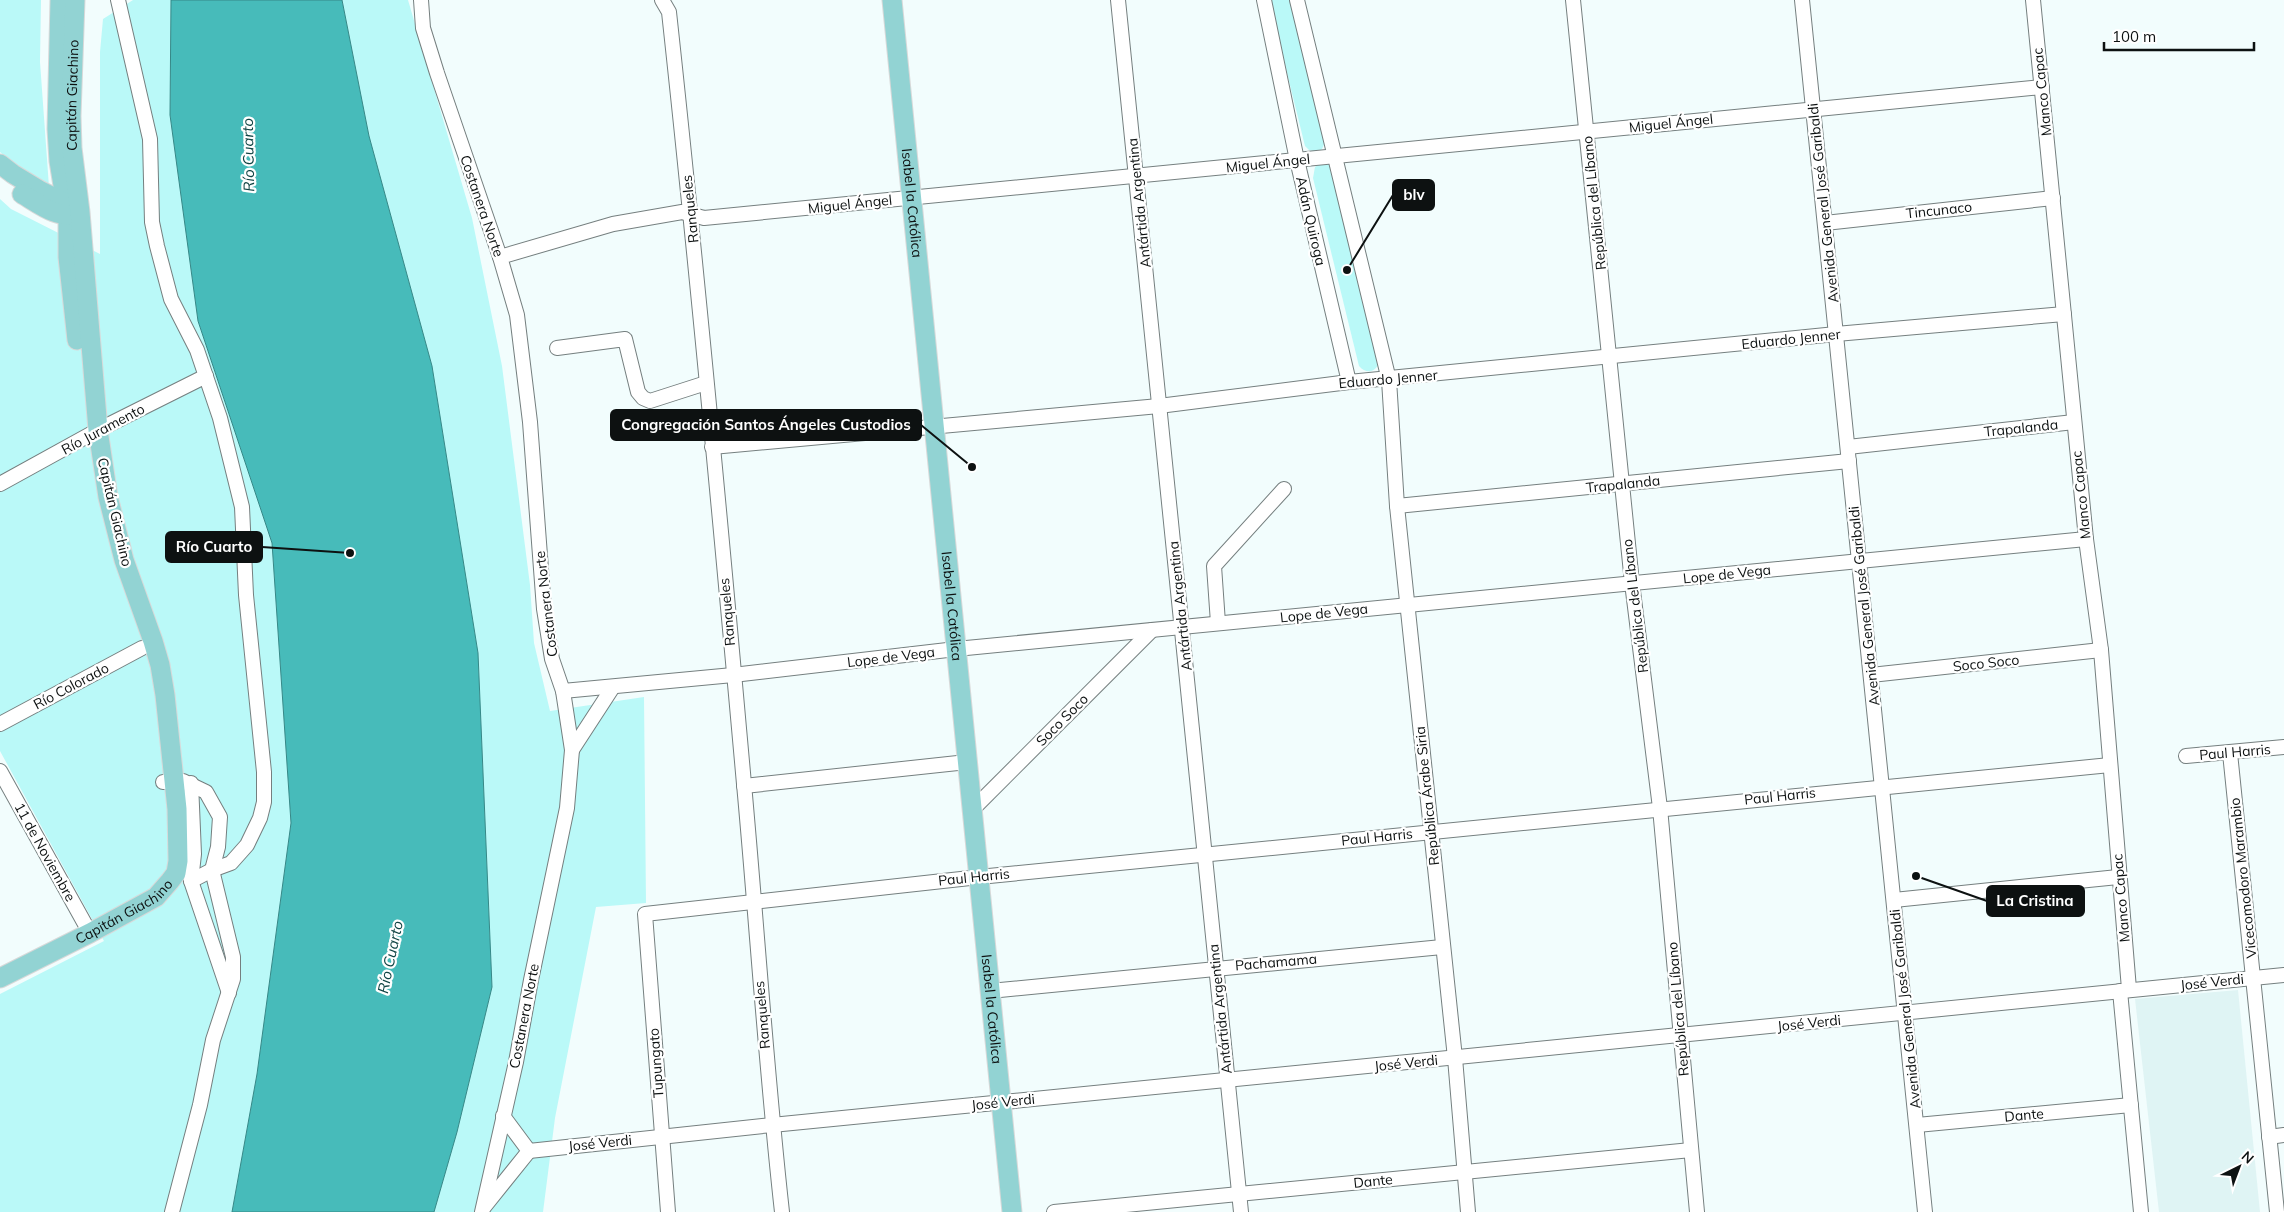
<svg xmlns="http://www.w3.org/2000/svg" width="2284" height="1212" font-family="Mulish,sans-serif">
<style>
.built{fill:#dff4f4}
.green{fill:#baf9f8}
.water{fill:#47bbba;stroke:#368887}
.lines{fill:none;stroke-linecap:round;stroke-linejoin:round}
.minor-casing{stroke:#757f7f;stroke-width:16}
.major-casing{stroke:#d8d9d9;stroke-width:21}
.minor{stroke:#fff;stroke-width:14}
.major{stroke:#92d3d3;stroke-width:19}
.labels{text-anchor:middle;dominant-baseline:central;stroke-width:4.5;stroke-linejoin:round;paint-order:stroke}
.street-label{font-size:14px;fill:#0d1111;stroke:#fff}
.water-label{font-size:15px;font-style:italic;fill:#104444;stroke:#fff}
.leader{fill:none;stroke:#0d1111;stroke-width:2}
.callout-dot{fill:#0d1111;stroke:#fff;stroke-width:2}
.callout{fill:#0d1111;stroke:#0d1111;stroke-width:2}
.callout-label{font-size:15px;text-anchor:middle;font-weight:bold;fill:#fff}
</style>
<rect width="100%" height="100%" fill="#f2fdfd"/>
<polygon class="built" points="2238,990 2260,1212 2159,1212 2135,999"/>
<g class="green">
<polygon points="0,0 41,0 40,62 49,187 20,170 0,152"/>
<polygon points="133,0 171,0 170,115 198,321 272,543 291,823 257,1074 232,1212 0,1212 0,994 104,941 0,751 0,199 11,209 100,254 100,52 103,19"/>
<polygon points="342,0 408,0 472,218 502,366 530,585 534,643 550,711 644,697 646,903 596,907 555,1118 543,1212 434,1212 457,1132 492,987 478,653 432,366 369,136"/>
<polygon points="1269,0 1292,0 1325,142 1322,149 1318,152 1309,150 1305,146"/>
<path d="M1321 163 1330 164 1380 362C1375 372 1367 375 1359 366L1313 178 1315 167Z"/>
</g>
<polygon class="water" points="171,0 342,0 369,136 432,366 478,653 492,987 457,1132 434,1212 232,1212 257,1074 291,823 272,543 198,321 170,115"/>
<g class="lines">
<g class="minor-casing">
<g id="minor">
<polyline points="118,0 150,139 152,222 157,246 171,299 197,350 220,418 242,507 246,595 264,772 264,802 260,818 247,845 231,863 212,870 191,881"/>
<polyline points="421,0 423,28 437,73 500,257 517,315 530,422 544,609 552,659 563,691 572,750 567,808 531,980 516,1062 482,1212"/>
<path d="M662 0 669 12C697 269 721 526 744 784 757 926 766 1069 782 1212"/>
<polyline points="1118,0 1241,1212"/>
<polyline points="1264,0 1297,160 1349,382"/>
<polyline points="1297,0 1389,380 1397,506 1455,1058 1468,1212"/>
<polyline points="1573,0 1632,583 1660,808 1697,1212"/>
<polyline points="1802,0 1925,1212"/>
<polyline points="2033,0 2086,539 2101,650 2129,989"/>
<polyline points="1825,223 2053,198"/>
<polyline points="500,257 613,224 682,212 704,218 2042,87"/>
<polyline points="557,348 625,339 638,392 643,398 650,401 706,383"/>
<polyline points="712,447 1159,406 1349,382 1836,334 2064,314"/>
<polyline points="1848,447 2074,422"/>
<polyline points="0,484 98,430 206,376"/>
<polyline points="1397,506 1849,461"/>
<polyline points="1218,623 1214,566 1284,489"/>
<polyline points="1871,675 2101,650"/>
<polyline points="563,691 733,675 956,649 2086,539"/>
<polyline points="0,724 142,648"/>
<polyline points="572,750 613,687"/>
<polyline points="2230,753 2277,1212"/>
<polyline points="2186,756 2284,747"/>
<polyline points="0,771 90,933"/>
<polyline points="163,782 183,781 206,792 220,817 218,847 212,870 233,957 233,979 213,1040 200,1105 172,1212"/>
<polyline points="191,783 194,854 191,881 229,993"/>
<polyline points="744,786 967,762"/>
<polyline points="972,810 1152,630"/>
<polyline points="1894,900 2118,877"/>
<polyline points="990,991 1442,947"/>
<polyline points="2120,991 2141,1212"/>
<polyline points="1917,1125 2131,1105"/>
<polyline points="2269,1137 2284,1135"/>
<polyline points="529,1151 772,1125 2284,975"/>
<polyline points="484,1207 529,1151 503,1116"/>
<polyline points="668,1212 645,914 979,877 2110,765"/>
<polyline points="1054,1212 1691,1150"/>
</g>
</g>
<g class="major-casing">
<g id="major">
<polyline points="60,0 57,129 59,161 68,216 68,257 77,340"/>
<path id="s1" d="M892 0 1012 1212"/>
<polyline points="0,164 13,174 41,191 73,207"/>
<path d="M22 194C39 204 58 220 78 213"/>
<path id="s2" d="M0 978 90 933 156 897 170 881 176 873 178 861 177 809 165 695 160 665 153 641 124 560 108 497 98 430 80 212 72 148 71 116 75 0"/>
</g>
</g>
<use href="#minor" class="minor"/>
<use href="#major" class="major"/>
</g>
<g class="labels">
<g class="street-label">
<text transform="translate(2042 92) rotate(-96)">Manco Capac</text>
<text stroke="none"><textPath href="#s2" startOffset="996">Capitán Giachino</textPath></text>
<text transform="translate(1671 123) rotate(-6)">Miguel Ángel</text>
<text transform="translate(1268 163) rotate(-6)">Miguel Ángel</text>
<text stroke="none"><textPath href="#s1" startOffset="204">Isabel la Católica</textPath></text>
<text transform="translate(1139 203) rotate(-96)">Antártida Argentina</text>
<text transform="translate(1594 203) rotate(-96)">República del Líbano</text>
<text transform="translate(1823 203) rotate(-96)">Avenida General José Garibaldi</text>
<text transform="translate(850 204) rotate(-6)">Miguel Ángel</text>
<text transform="translate(482 206) rotate(71)">Costanera Norte</text>
<text transform="translate(690 209) rotate(-96)">Ranqueles</text>
<text transform="translate(1939 210) rotate(-6)">Tincunaco</text>
<text transform="translate(1311 221) rotate(77)">Adán Quiroga</text>
<text transform="translate(1791 339) rotate(-6)">Eduardo Jenner</text>
<text transform="translate(1388 379) rotate(-5)">Eduardo Jenner</text>
<text transform="translate(2021 428) rotate(-6)">Trapalanda</text>
<text transform="translate(103 429) rotate(-28)">Río Juramento</text>
<text transform="translate(1623 484) rotate(-6)">Trapalanda</text>
<text transform="translate(2081 495) rotate(-96)">Manco Capac</text>
<text transform="translate(115 512) rotate(77)">Capitán Giachino</text>
<text transform="translate(1727 574) rotate(-6)">Lope de Vega</text>
<text transform="translate(546 604) rotate(-97)">Costanera Norte</text>
<text stroke="none"><textPath href="#s1" startOffset="609">Isabel la Católica</textPath></text>
<text transform="translate(1180 606) rotate(-96)">Antártida Argentina</text>
<text transform="translate(1635 606) rotate(-97)">República del Líbano</text>
<text transform="translate(1864 606) rotate(-96)">Avenida General José Garibaldi</text>
<text transform="translate(727 612) rotate(-95)">Ranqueles</text>
<text transform="translate(1324 613) rotate(-6)">Lope de Vega</text>
<text transform="translate(891 657) rotate(-7)">Lope de Vega</text>
<text transform="translate(1986 663) rotate(-6)">Soco Soco</text>
<text transform="translate(71 686) rotate(-28)">Río Colorado</text>
<text transform="translate(1062 720) rotate(-45)">Soco Soco</text>
<text transform="translate(2235 752) rotate(-5)">Paul Harris</text>
<text transform="translate(1427 796) rotate(-96)">República Árabe Siria</text>
<text transform="translate(1780 796) rotate(-6)">Paul Harris</text>
<text transform="translate(1377 837) rotate(-6)">Paul Harris</text>
<text transform="translate(45 852) rotate(61)">11 de Noviembre</text>
<text transform="translate(974 877) rotate(-6)">Paul Harris</text>
<text transform="translate(2243 878) rotate(-96)">Vicecomodoro Marambio</text>
<text transform="translate(2121 898) rotate(-95)">Manco Capac</text>
<text stroke="none"><textPath href="#s2" startOffset="141">Capitán Giachino</textPath></text>
<text transform="translate(1276 962) rotate(-5)">Pachamama</text>
<text transform="translate(2212 982) rotate(-6)">José Verdi</text>
<text stroke="none"><textPath href="#s1" startOffset="1014">Isabel la Católica</textPath></text>
<text transform="translate(1220 1009) rotate(-96)">Antártida Argentina</text>
<text transform="translate(1678 1009) rotate(-95)">República del Líbano</text>
<text transform="translate(1905 1009) rotate(-96)">Avenida General José Garibaldi</text>
<text transform="translate(762 1015) rotate(-95)">Ranqueles</text>
<text transform="translate(524 1016) rotate(-79)">Costanera Norte</text>
<text transform="translate(1809 1023) rotate(-6)">José Verdi</text>
<text transform="translate(656 1063) rotate(-94)">Tupungato</text>
<text transform="translate(1406 1063) rotate(-6)">José Verdi</text>
<text transform="translate(1003 1102) rotate(-6)">José Verdi</text>
<text transform="translate(2024 1115) rotate(-5)">Dante</text>
<text transform="translate(600 1143) rotate(-6)">José Verdi</text>
<text transform="translate(1373 1181) rotate(-6)">Dante</text>
</g>
<g class="water-label">
<text transform="translate(248 155) rotate(-91)">Río Cuarto</text>
<text transform="translate(390 957) rotate(-78)">Río Cuarto</text>
</g>
</g>
<path class="leader" d="M1347 270L1393 195M972 467L921 425M350 553L262 547M1916 876L1987 901"/>
<g class="callout-dot">
<circle cx="1347" cy="270" r="5"/>
<circle cx="972" cy="467" r="5"/>
<circle cx="350" cy="553" r="5"/>
<circle cx="1916" cy="876" r="5"/>
</g>
<g class="callout">
<rect x="1393" y="180" width="41" height="30" rx="5"/>
<rect x="611" y="410" width="310" height="30" rx="5"/>
<rect x="166" y="532" width="96" height="30" rx="5"/>
<rect x="1987" y="886" width="97" height="30" rx="5"/>
</g>
<g class="callout-label">
<text x="1414" y="200">blv</text>
<text x="766" y="430">Congregación Santos Ángeles Custodios</text>
<text x="214" y="552">Río Cuarto</text>
<text x="2035" y="906">La Cristina</text>
</g>
<g transform="translate(2239 1167) rotate(42)" stroke="#ffffff" stroke-width="4" paint-order="stroke">
<path d="M0-4L9 19L0 12L-9 19Z" fill="#0d1111"/>
<text y="-8" font-size="14" font-weight="bold" text-anchor="middle" fill="#0d1111">N</text>
</g>
<path d="M2104 42v8h150v-8" fill="none" stroke="#0d1111" stroke-width="2.5"/>
<text x="2112" y="42" font-size="15" fill="#0d1111" stroke="#ffffff" stroke-width="4" paint-order="stroke">100 m</text>
</svg>
